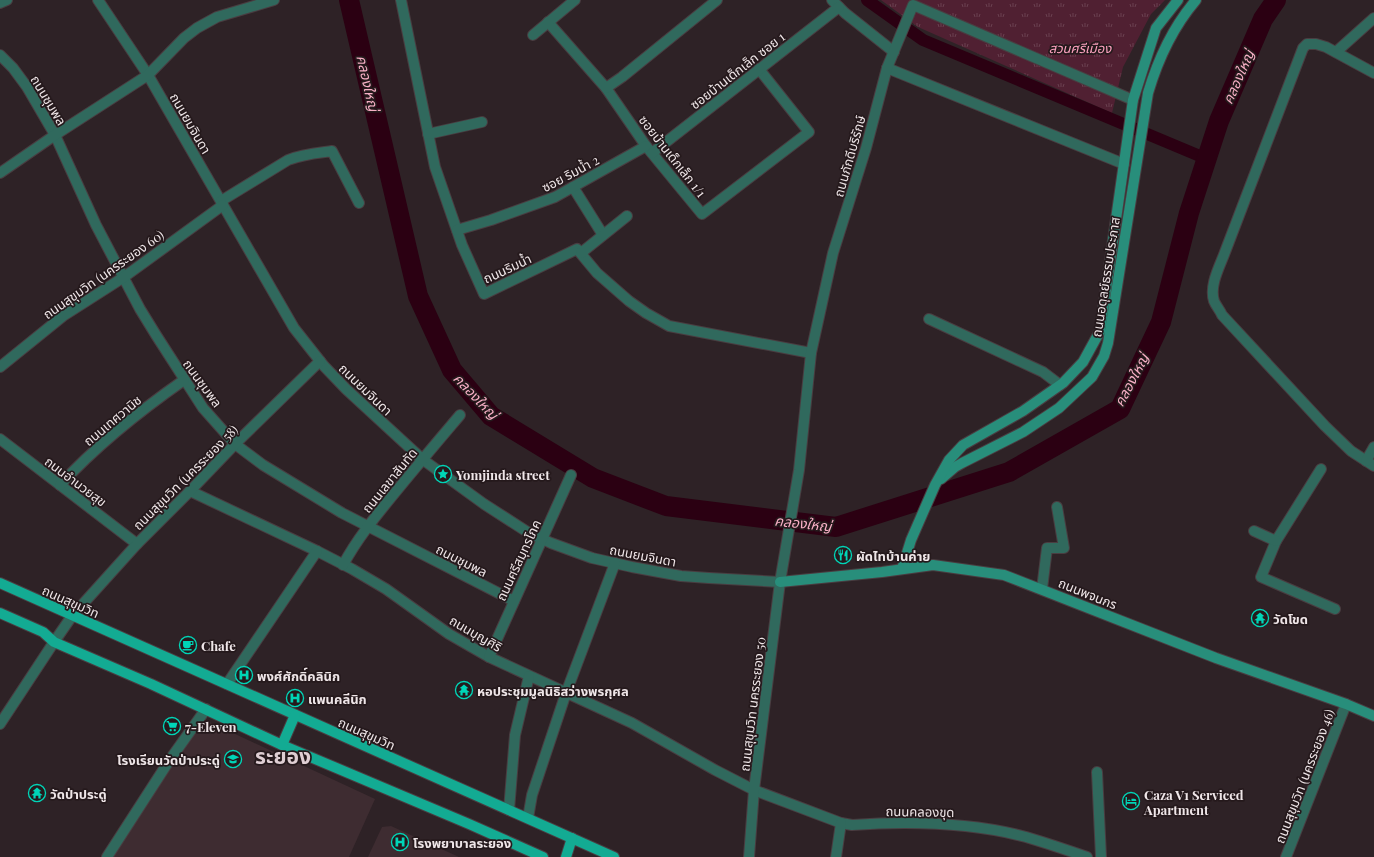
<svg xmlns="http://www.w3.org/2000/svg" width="1374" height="857" font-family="'Playfair Display','Noto Sans Thai',serif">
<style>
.built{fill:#3e2c31}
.grass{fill:url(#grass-tufts)}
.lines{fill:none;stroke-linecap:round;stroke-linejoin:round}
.canal{stroke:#2b0012;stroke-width:12}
.river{stroke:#2b0012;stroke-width:20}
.street-casing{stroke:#493d41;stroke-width:12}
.secondary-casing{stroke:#493d41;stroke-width:12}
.primary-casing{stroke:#493d41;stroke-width:12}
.street{stroke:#30695d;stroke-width:10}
.secondary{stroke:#288e7b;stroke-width:10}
.primary{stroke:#13ab93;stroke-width:10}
.labels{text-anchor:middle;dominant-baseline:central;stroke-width:3.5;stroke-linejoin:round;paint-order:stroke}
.park-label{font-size:13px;font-style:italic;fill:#fca2bf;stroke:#25191c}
.street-label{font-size:13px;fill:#efe6e8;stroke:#25191c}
.poi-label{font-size:13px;font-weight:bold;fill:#efe6e8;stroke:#25191c;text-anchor:start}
.water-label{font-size:14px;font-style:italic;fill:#f8b0c6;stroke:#25191c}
.town-label{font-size:21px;font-weight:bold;fill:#dfced3;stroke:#25191c}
</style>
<defs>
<pattern id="grass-tufts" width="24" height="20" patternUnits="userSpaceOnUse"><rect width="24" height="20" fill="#502032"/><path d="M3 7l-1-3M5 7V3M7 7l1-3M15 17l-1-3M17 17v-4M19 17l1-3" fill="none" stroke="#6a4050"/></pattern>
</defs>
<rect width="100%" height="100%" fill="#2e2226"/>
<g class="built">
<polygon points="203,719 375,799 349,857 113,857"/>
<polygon points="391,826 459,857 368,857 382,827"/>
</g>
<polygon class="grass" points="881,0 1165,0 1151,14 1123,67 1112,113 918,27"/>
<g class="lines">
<polyline class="canal" points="867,0 923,40 1207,159"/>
<polyline class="river" points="349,0 418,296 452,370 491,416 593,478 666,506 836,527 1009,472 1120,409 1161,322 1189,213 1219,121 1263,19 1276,0"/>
<g class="street-casing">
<g id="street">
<polyline points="98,0 148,75 294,328 324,366 346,389 422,459 484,504 529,533 551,543 592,558 632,567 681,576 709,578 780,582"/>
<polyline points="401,0 435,167 462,245 484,294 577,249 597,273 629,301 646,313 669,326 811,353"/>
<polyline points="832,0 845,13 894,52"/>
<polyline points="0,3 7,0"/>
<polyline points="548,22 606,88 646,146 702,214 809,132 759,69"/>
<polyline points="533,35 575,0"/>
<polyline points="1336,52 1374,18"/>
<polyline points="0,55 13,68 27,87 55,135 96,225 140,309 156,335 203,408 235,444 263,465 342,513 514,601"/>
<polyline points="887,68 1124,164"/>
<path d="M1374 73 1326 47 1316 44H1307L1303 48 1225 252C1220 266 1209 285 1214 301 1216 306 1220 310 1222 315L1325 426 1351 451 1374 466"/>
<polyline points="606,88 622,77 717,0"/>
<polyline points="428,134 482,122"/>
<polyline points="652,153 839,7"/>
<polyline points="0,173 55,135 148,75 184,38 197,28 217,17 274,0"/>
<polyline points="573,187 603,235"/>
<path d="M221 201 288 160C302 154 317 153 332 151L359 203"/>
<polyline points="457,230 491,220 555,197 646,146"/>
<polyline points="581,253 627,216"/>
<polyline points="929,319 1043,372 1060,385"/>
<polyline points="0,367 63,316 124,277 223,205"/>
<polyline points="0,439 137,544"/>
<polyline points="1366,461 1374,447"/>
<polyline points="1321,469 1276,541 1261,577 1335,609"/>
<path d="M60 485C96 446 141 410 184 380"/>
<path d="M190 491 317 551 352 569 386 589 449 634 489 657 632 723 715 770 754 790 841 823 852 825C910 821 969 822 1026 837 1046 843 1067 850 1087 857"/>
<polyline points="1254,531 1276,541"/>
<path d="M343 565C357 539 375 517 393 495 415 468 438 441 460 415"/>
<polyline points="1042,589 1047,548 1064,548 1057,507"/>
<polyline points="489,657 571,475"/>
<polyline points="227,684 317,551"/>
<polyline points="0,724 54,642 72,616 137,544 190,491 235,444 320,361"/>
<polyline points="1097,772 1101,857"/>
<polyline points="509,810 515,735 529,676"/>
<polyline points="528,818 532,795 566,693 615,563"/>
<polyline points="107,857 169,761 206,709"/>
<polyline points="749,857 754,790 780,582 799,470 811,353 833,253 866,148 887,68 913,5 1133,100"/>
<polyline points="836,857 841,823"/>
<polyline points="1286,857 1346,704"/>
</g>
</g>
<g class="secondary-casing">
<g id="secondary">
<path d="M941 479 955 467 962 463 1023 432 1059 408 1092 377 1104 356 1108 343 1148 93C1158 59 1173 27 1196 0"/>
<polyline points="902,569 911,540 935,485 949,460 963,445 1023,411 1063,383 1083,362 1100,331 1133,100 1156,28 1178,0"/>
<polyline points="780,582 882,572 933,565 1004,575 1216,658 1346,704 1374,716"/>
</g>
</g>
<g class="primary-casing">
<g id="primary">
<polyline points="0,583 614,857"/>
<polyline points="0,613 43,632 54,642 151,684 282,745 469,824 543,857"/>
<polyline points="282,745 295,715"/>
<polyline points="566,857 572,838"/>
</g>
</g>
<use href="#street" class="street"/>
<use href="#secondary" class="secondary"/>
<use href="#primary" class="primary"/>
</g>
<defs>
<g id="sight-ring" transform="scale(0.9)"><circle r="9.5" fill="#25191c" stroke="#00d5b7" stroke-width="1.5"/><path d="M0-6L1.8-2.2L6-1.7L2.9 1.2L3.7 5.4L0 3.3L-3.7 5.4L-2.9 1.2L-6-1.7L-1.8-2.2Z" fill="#00d5b7"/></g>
<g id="restaurant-ring" transform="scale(0.9)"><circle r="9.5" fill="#25191c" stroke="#00d5b7" stroke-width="1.5"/><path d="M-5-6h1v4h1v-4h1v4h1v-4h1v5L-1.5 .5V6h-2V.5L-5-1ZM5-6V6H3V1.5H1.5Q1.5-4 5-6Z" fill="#00d5b7"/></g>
<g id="temple-ring" transform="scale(0.9)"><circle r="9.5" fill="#25191c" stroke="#00d5b7" stroke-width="1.5"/><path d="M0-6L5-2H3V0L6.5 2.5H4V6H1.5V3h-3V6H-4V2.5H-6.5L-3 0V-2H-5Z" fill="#00d5b7"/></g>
<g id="cafe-ring" transform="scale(0.9)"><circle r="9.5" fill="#25191c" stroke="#00d5b7" stroke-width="1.5"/><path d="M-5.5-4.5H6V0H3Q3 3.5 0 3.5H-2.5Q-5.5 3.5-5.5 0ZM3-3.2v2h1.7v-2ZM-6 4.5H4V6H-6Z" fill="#00d5b7"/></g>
<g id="hospital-ring" transform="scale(0.9)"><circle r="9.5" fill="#25191c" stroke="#00d5b7" stroke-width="1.5"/><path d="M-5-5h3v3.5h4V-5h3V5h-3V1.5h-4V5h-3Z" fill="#00d5b7"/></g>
<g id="supermarket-ring" transform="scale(0.9)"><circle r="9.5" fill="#25191c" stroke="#00d5b7" stroke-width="1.5"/><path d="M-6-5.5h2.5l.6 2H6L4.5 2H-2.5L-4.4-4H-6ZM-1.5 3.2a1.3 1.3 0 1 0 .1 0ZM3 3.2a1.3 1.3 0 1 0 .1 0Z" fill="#00d5b7"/></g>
<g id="school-ring" transform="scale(0.9)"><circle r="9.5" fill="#25191c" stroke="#00d5b7" stroke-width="1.5"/><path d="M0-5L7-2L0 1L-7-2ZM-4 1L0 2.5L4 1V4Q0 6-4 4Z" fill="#00d5b7"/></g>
<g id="hotel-ring" transform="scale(0.9)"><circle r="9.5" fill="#25191c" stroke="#00d5b7" stroke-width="1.5"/><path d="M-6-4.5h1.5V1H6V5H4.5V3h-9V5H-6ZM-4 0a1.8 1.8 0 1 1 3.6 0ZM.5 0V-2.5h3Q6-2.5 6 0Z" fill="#00d5b7"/></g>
</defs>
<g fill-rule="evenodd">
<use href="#sight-ring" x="443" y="474"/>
<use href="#restaurant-ring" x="843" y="555"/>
<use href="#temple-ring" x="1260" y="618"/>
<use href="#cafe-ring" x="188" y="645"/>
<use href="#hospital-ring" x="244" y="675"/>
<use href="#temple-ring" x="464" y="690"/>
<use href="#hospital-ring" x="295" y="698"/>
<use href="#supermarket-ring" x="172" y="726"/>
<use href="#school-ring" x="233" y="759"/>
<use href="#temple-ring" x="37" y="793"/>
<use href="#hotel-ring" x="1131" y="801"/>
<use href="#hospital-ring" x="400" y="842"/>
</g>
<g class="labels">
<g class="park-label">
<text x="1080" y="47">สวนศรีเมือง</text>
</g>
<g class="street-label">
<text transform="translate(737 70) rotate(-38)">ซอยบ้านเด็กเล็ก ซอย 1</text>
<text transform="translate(49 100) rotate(59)">ถนนชุมพล</text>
<text transform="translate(191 123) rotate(60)">ถนนยมจินดา</text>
<text transform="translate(673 156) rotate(52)">ซอยบ้านเด็กเล็ก 1/1</text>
<text transform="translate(849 156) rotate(-74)">ถนนภักดีบริรักษ์</text>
<text transform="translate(570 173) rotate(-28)">ซอย ริมน้ำ 2</text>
<text transform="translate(507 268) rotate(-25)">ถนนริมน้ำ</text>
<text transform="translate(103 274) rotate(-35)">ถนนสุขุมวิท (นครระยอง 60)</text>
<text transform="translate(1105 277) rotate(-81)">ถนนอดุลย์ธรรมประภาส</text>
<text transform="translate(203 383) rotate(54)">ถนนชุมพล</text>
<text transform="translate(366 389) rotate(44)">ถนนยมจินดา</text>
<text transform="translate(112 420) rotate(-40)">ถนนเทศวานิช</text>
<text transform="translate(185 477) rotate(-45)">ถนนสุขุมวิท (นครระยอง 58)</text>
<text transform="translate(389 480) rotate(-51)">ถนนเลขาสันทัด</text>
<text transform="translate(76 481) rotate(37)">ถนนอำนวยสุข</text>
<text transform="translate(643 555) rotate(11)">ถนนยมจินดา</text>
<text transform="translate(462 560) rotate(27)">ถนนชุมพล</text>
<text transform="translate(518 560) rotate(-65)">ถนนศรีสมุทรโภค</text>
<text transform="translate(1088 593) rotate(22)">ถนนพจนกร</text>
<text transform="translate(71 601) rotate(24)">ถนนสุขุมวิท</text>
<text transform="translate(476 633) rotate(30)">ถนนบุญศิริ</text>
<text transform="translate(752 704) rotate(-83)">ถนนสุขุมวิท นครระยอง 50</text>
<text transform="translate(367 733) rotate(24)">ถนนสุขุมวิท</text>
<text transform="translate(1304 776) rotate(-69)">ถนนสุขุมวิท (นครระยอง 46)</text>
<text transform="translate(920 811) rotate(1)">ถนนคลองขุด</text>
</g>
<g class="poi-label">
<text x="456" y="474">Yomjinda street</text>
<text x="856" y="555">ผัดไทบ้านค่าย</text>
<text x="1273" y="618">วัดโขด</text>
<text x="201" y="645">Chafe</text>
<text x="257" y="675">พงศ์ศักดิ์คลินิก</text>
<text x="477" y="690">หอประชุมมูลนิธิสว่างพรกุศล</text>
<text x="308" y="698">แพนคลีนิก</text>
<text x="185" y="726">7-Eleven</text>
<text x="220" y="759" text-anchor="end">โรงเรียนวัดป่าประดู่</text>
<text x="50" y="793">วัดป่าประดู่</text>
<text x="1144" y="794">Caza V1 Serviced<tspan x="1144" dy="15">Apartment</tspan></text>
<text x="413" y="842">โรงพยาบาลระยอง</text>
</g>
<g class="water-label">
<text transform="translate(1238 77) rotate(-66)">คลองใหญ่</text>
<text transform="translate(368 83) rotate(77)">คลองใหญ่</text>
<text transform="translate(1131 380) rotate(-62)">คลองใหญ่</text>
<text transform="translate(476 396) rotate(46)">คลองใหญ่</text>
<text transform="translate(803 523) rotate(6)">คลองใหญ่</text>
</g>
<g class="town-label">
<text x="283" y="755">ระยอง</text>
</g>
</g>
</svg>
